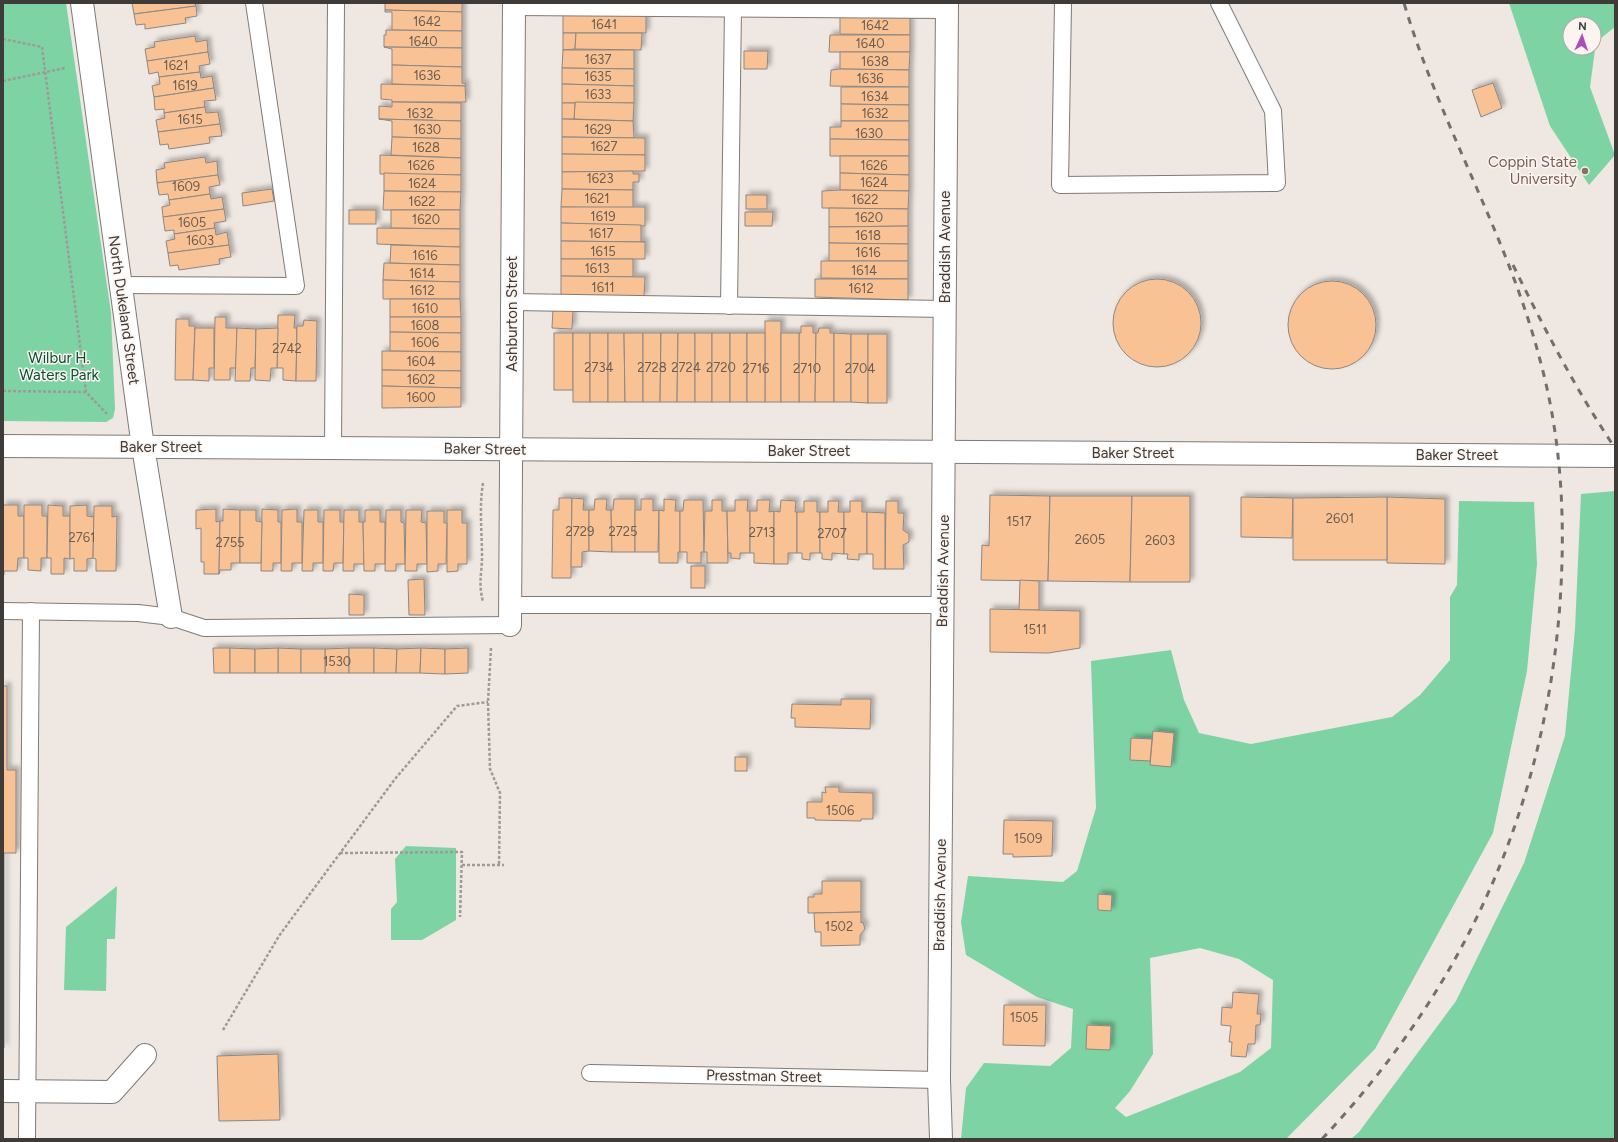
<svg xmlns="http://www.w3.org/2000/svg" width="1618" height="1142" font-family="Figtree,sans-serif">
<style>
.green{fill:#7dd3a4;fill-rule:evenodd}
.building{fill:#f9c294;stroke:#8d8782;filter:url(#shadow)}
.lines{fill:none;stroke-linecap:round;stroke-linejoin:round}
.service-casing{stroke:#807a75;stroke-width:18}
.minor-casing{stroke:#807a75;stroke-width:24}
.tertiary-casing{stroke:#807a75;stroke-width:24}
.path{stroke:#9f9a96;stroke-width:2.5;stroke-dasharray:3 2;stroke-linecap:butt}
.service{stroke:#fff;stroke-width:16}
.minor{stroke:#fff;stroke-width:22}
.tertiary{stroke:#fff;stroke-width:22}
.rail{stroke:#736f6c;stroke-width:3;stroke-dasharray:7 7;stroke-linecap:butt}
.education-dot{fill:#8d6e63;stroke:#fbf4ef;stroke-width:1.5}
.labels{text-anchor:middle;dominant-baseline:central;stroke-width:3;stroke-linejoin:round;paint-order:stroke}
.number-label{font-size:13px;fill:#6d5d50}
.education-label{font-size:15px;fill:#785e54;stroke:#fbf4ef;text-anchor:end}
.street-label{font-size:15px;fill:#3e3b39;stroke:#fbf4ef}
.park-label{font-size:15px;fill:#0a5133;stroke:#fbf4ef}
</style>
<defs>
<filter id="shadow"><feDropShadow dx="3.5" dy="-3.5" stdDeviation="2" flood-color="#0004"/></filter>
</defs>
<rect width="100%" height="100%" fill="#eee7e2"/>
<g class="green">
<polygon points="3,3 66,3 111,313 115,409 113,418 106,422 3,421"/>
<path d="M1509 3H1615V27L1596 42 1590 87 1615 155 1589 185 1550 126ZM1570 24H1594V48H1570Z"/>
<polygon points="1615,491 1615,1139 1351,1139 1359,1132 1456,1001 1524,863 1565,736 1575,629 1581,494"/>
<path d="M1459 501 1534 502 1537 564 1527 671 1493 833 1375 1049 1286 1139H961L966 1088 984 1063 1050 1066 1071 1048 1073 1009 1037 997 966 955 961 922 968 876 1063 882 1077 871 1096 808 1091 661 1171 650 1184 700 1199 733 1251 744 1392 717 1420 695 1450 660V597L1457 585ZM1200 948 1239 959 1273 980 1271 1048 1240 1072 1126 1117 1115 1108 1130 1091 1153 1054 1150 958Z"/>
<polygon points="406,846 456,848 456,920 422,940 391,940 391,909 397,902 395,859"/>
<polygon points="117,886 115,939 107,939 106,991 64,990 66,927"/>
</g>
<g class="building">
<polygon points="132,3 195,3 196,6 134,14"/>
<polygon points="385,3 462,3 462,12 385,10"/>
<polygon points="196,6 197,16 185,18 186,23 145,29 145,24 136,25 134,14"/>
<polygon points="385,10 462,12 462,31 392,30 392,12 385,12"/>
<polygon points="563,11 646,15 646,33 563,33"/>
<polygon points="840,15 910,16 910,35 840,34"/>
<polygon points="386,30 462,31 462,48 384,47 384,35 386,35"/>
<polygon points="563,33 576,33 575,49 563,50"/>
<polygon points="576,33 642,33 641,50 575,49"/>
<polygon points="830,35 910,35 910,52 829,52"/>
<polygon points="195,36 196,42 207,40 208,52 147,61 145,49 155,47 154,42"/>
<polygon points="384,47 462,48 462,67 392,65 392,49"/>
<polygon points="563,50 634,50 634,69 562,68"/>
<polygon points="744,51 768,51 767,69 744,69"/>
<polygon points="208,52 210,64 199,66 200,72 159,77 158,72 149,74 147,61"/>
<polygon points="840,52 910,52 909,70 840,69"/>
<polygon points="392,65 462,67 462,83 466,84 465,86 392,84"/>
<polygon points="562,68 634,69 634,86 562,84"/>
<polygon points="840,69 909,70 909,87 830,86 831,70"/>
<polygon points="200,72 201,78 212,76 214,88 154,97 152,86 160,84 159,77"/>
<polygon points="1493,83 1502,108 1481,117 1472,90"/>
<polygon points="381,84 465,86 466,102 392,102 392,100 381,99"/>
<polygon points="562,84 634,86 634,103 562,103"/>
<polygon points="841,87 909,87 909,105 841,104"/>
<polygon points="214,88 216,100 204,101 205,107 164,113 164,109 155,110 154,97"/>
<polygon points="392,102 461,103 461,121 379,119 379,106 392,107"/>
<polygon points="575,102 634,103 633,121 574,119"/>
<polygon points="562,103 575,103 574,119 562,119"/>
<polygon points="841,104 909,105 909,121 841,121"/>
<polygon points="205,107 206,113 218,112 220,124 158,132 156,120 165,118 164,113"/>
<polygon points="379,119 461,121 461,139 392,137 392,121"/>
<polygon points="562,119 633,121 634,138 562,137"/>
<polygon points="841,121 909,121 909,140 830,139 830,127 841,127"/>
<polygon points="220,124 222,136 209,137 210,143 169,149 168,144 160,145 158,132"/>
<polygon points="392,137 461,139 461,158 391,155"/>
<polygon points="562,137 645,138 645,155 562,154"/>
<polygon points="830,139 909,140 909,156 830,156"/>
<polygon points="562,154 645,155 645,171 562,172"/>
<polygon points="380,155 461,158 461,175 380,174"/>
<polygon points="840,156 909,156 909,175 840,173"/>
<polygon points="205,157 206,163 217,161 218,175 157,183 156,170 165,168 164,163"/>
<polygon points="633,171 633,174 639,174 639,182 633,182 633,190 562,189 562,172"/>
<polygon points="384,173 461,175 461,192 384,191"/>
<polygon points="840,173 909,175 909,191 840,190"/>
<polygon points="218,175 220,185 209,187 210,194 169,200 168,194 159,195 157,183"/>
<polygon points="272,189 274,201 243,206 242,193"/>
<polygon points="562,189 633,190 633,208 561,207"/>
<polygon points="840,190 909,191 908,209 822,208 822,191"/>
<polygon points="384,191 461,192 460,210 383,210"/>
<polygon points="210,194 211,199 222,197 224,209 163,217 162,207 170,205 169,200"/>
<rect x="746" y="195" width="21" height="14"/>
<polygon points="561,207 645,207 645,226 561,223"/>
<polygon points="829,208 908,209 908,226 829,227"/>
<polygon points="224,209 226,221 214,223 215,228 174,234 174,230 165,231 163,217"/>
<rect x="349" y="210" width="27" height="14"/>
<polygon points="391,210 460,210 460,229 391,228"/>
<polygon points="745,212 773,212 772,226 745,226"/>
<polygon points="561,223 641,225 641,242 645,242 561,241"/>
<polygon points="908,226 908,244 829,243 829,227"/>
<polygon points="215,228 216,235 227,232 229,245 168,253 166,241 175,239 174,234"/>
<polygon points="377,228 460,229 460,247 377,244"/>
<polygon points="561,241 645,242 645,259 561,259"/>
<polygon points="829,243 908,244 908,261 829,261"/>
<polygon points="229,245 231,257 219,259 220,264 179,270 178,265 170,266 168,253"/>
<polygon points="391,245 460,247 460,265 390,263"/>
<polygon points="561,259 633,259 633,277 561,276"/>
<polygon points="821,261 908,261 908,279 821,278"/>
<polygon points="384,263 460,265 460,282 383,280"/>
<polygon points="561,276 645,277 644,297 561,297"/>
<polygon points="815,279 908,279 908,300 815,297"/>
<circle cx="1157" cy="323" r="44"/>
<polygon points="383,280 460,282 460,299 383,299"/>
<circle cx="1332" cy="325" r="44"/>
<polygon points="390,299 460,299 461,317 390,317"/>
<polygon points="553,309 573,310 572,329 552,328"/>
<polygon points="278,315 295,315 294,328 297,328 296,381 283,380 283,368 277,368"/>
<polygon points="215,317 226,317 226,328 237,328 236,368 230,368 230,380 214,380"/>
<polygon points="390,317 461,317 461,333 390,332"/>
<polygon points="176,319 189,319 189,326 195,326 193,380 175,380"/>
<polygon points="304,320 317,321 316,381 296,381 297,326 303,326"/>
<rect x="765" y="321" width="16" height="81"/>
<polygon points="801,326 813,326 813,333 816,333 815,402 799,402 799,333 801,333"/>
<polygon points="195,328 214,328 214,368 209,368 209,381 193,380"/>
<polygon points="237,328 256,329 255,368 251,368 250,381 235,381"/>
<polygon points="278,328 277,368 271,368 270,381 255,380 256,329"/>
<polygon points="819,328 830,328 830,333 834,333 834,402 815,402 816,333 818,333"/>
<polygon points="390,332 461,333 461,352 390,351"/>
<rect x="554" y="333" width="19" height="57"/>
<rect x="573" y="333" width="17" height="69"/>
<rect x="590" y="333" width="18" height="69"/>
<polygon points="608,333 624,333 625,402 608,402"/>
<polygon points="624,333 643,333 643,402 625,402"/>
<polygon points="643,333 661,333 660,402 643,402"/>
<polygon points="661,333 678,333 677,402 660,402"/>
<polygon points="678,333 695,333 695,402 677,402"/>
<rect x="695" y="333" width="17" height="69"/>
<rect x="712" y="333" width="18" height="69"/>
<rect x="730" y="333" width="17" height="69"/>
<rect x="747" y="333" width="18" height="69"/>
<rect x="781" y="333" width="18" height="69"/>
<polygon points="834,333 851,334 851,402 834,402"/>
<polygon points="851,334 868,334 868,403 851,402"/>
<rect x="868" y="334" width="19" height="69"/>
<polygon points="382,351 461,352 461,371 382,370"/>
<polygon points="382,370 461,371 461,388 382,386"/>
<polygon points="382,386 461,388 461,407 382,408"/>
<polygon points="990,495 1050,496 1048,581 981,580 982,545 989,546"/>
<polygon points="1050,496 1132,496 1130,582 1048,581"/>
<polygon points="1132,496 1190,496 1190,582 1130,582"/>
<polygon points="1241,497 1293,498 1292,538 1241,537"/>
<polygon points="1387,497 1445,499 1445,564 1387,563"/>
<polygon points="1387,497 1387,560 1293,560 1293,498"/>
<polygon points="559,498 572,498 571,578 552,578 553,510 559,510"/>
<polygon points="572,498 584,499 583,510 589,510 589,551 582,552 582,567 571,567"/>
<polygon points="595,499 607,499 606,510 611,510 612,552 589,551 589,510 594,510"/>
<polygon points="614,499 635,499 635,552 612,552 611,510 613,510"/>
<polygon points="641,499 653,499 653,511 659,510 658,552 635,552 635,510 641,510"/>
<polygon points="664,499 676,500 675,511 680,511 680,552 678,552 678,563 659,563 659,510 664,511"/>
<polygon points="684,500 703,500 704,552 701,552 701,563 687,563 687,552 680,552 680,511 683,511"/>
<polygon points="712,500 722,500 722,511 727,511 728,563 707,563 707,552 704,552 705,511 712,511"/>
<polygon points="735,500 748,500 747,511 750,511 750,553 740,553 740,559 731,558 731,553 728,553 727,511 735,511"/>
<polygon points="757,500 770,500 769,512 774,511 774,564 754,563 754,553 750,553 750,511 757,511"/>
<polygon points="781,500 796,501 795,512 797,512 797,553 788,553 788,564 774,564 774,511 780,512"/>
<polygon points="804,501 817,501 817,512 820,512 820,553 810,553 810,560 802,559 802,553 797,553 797,512 804,512"/>
<polygon points="828,501 839,501 838,512 844,512 844,554 832,553 832,560 822,559 822,553 820,553 820,512 828,512"/>
<polygon points="850,501 862,501 862,512 867,512 867,554 859,554 859,560 847,559 848,554 844,554 844,512 850,512"/>
<polygon points="886,501 898,501 898,513 904,513 903,530 909,534 909,542 903,545 904,569 885,569"/>
<polygon points="3,505 18,505 18,516 24,516 24,558 18,558 17,571 4,571 4,575 3,575"/>
<polygon points="24,505 42,505 42,516 47,516 47,558 41,558 41,571 28,570 28,558 24,558"/>
<polygon points="48,505 63,506 63,516 70,516 70,559 64,558 64,574 51,574 51,558 47,558"/>
<polygon points="87,505 87,516 94,517 93,558 87,559 87,571 74,571 74,558 70,559 70,506"/>
<polygon points="94,506 112,506 112,517 117,516 116,571 96,571 96,559 93,558"/>
<polygon points="216,509 216,522 220,521 219,574 204,574 204,562 201,562 201,528 196,529 196,510"/>
<polygon points="223,509 240,510 240,563 231,563 231,570 220,570 219,574 220,521 223,521"/>
<polygon points="262,509 278,510 278,522 281,522 281,563 273,563 273,571 261,571"/>
<polygon points="297,509 297,522 302,522 302,563 292,563 292,571 281,571 282,510"/>
<polygon points="240,510 256,510 256,521 262,522 261,563 240,563"/>
<polygon points="304,510 318,510 318,522 323,522 323,563 313,563 313,571 302,571"/>
<polygon points="324,510 340,510 340,522 344,522 343,563 334,563 333,571 323,571"/>
<polygon points="344,510 359,510 359,522 363,522 364,564 354,564 354,571 343,571"/>
<polygon points="365,510 380,510 380,522 385,522 385,564 375,564 375,571 364,571 363,522 365,522"/>
<polygon points="386,510 401,510 401,522 404,523 405,564 396,564 396,571 385,571"/>
<polygon points="406,510 422,510 421,522 426,523 427,564 417,564 417,571 405,571"/>
<polygon points="447,510 462,510 462,523 467,523 467,564 458,564 458,571 447,572"/>
<polygon points="427,511 444,511 444,523 447,523 446,564 438,564 438,571 427,572"/>
<polygon points="867,512 885,513 885,569 873,569 873,554 867,554"/>
<rect x="691" y="566" width="14" height="22"/>
<polygon points="424,579 425,615 409,615 408,580"/>
<polygon points="1020,580 1039,581 1039,610 1019,610"/>
<polygon points="349,594 364,595 364,615 349,615"/>
<polygon points="990,609 1080,611 1080,648 1048,653 990,652"/>
<polygon points="213,648 230,648 230,673 214,673"/>
<polygon points="230,648 255,649 255,673 230,673"/>
<polygon points="278,648 301,649 301,673 278,673"/>
<polygon points="278,648 278,673 255,673 255,649"/>
<polygon points="349,648 349,673 325,673 325,649"/>
<rect x="349" y="648" width="25" height="25"/>
<polygon points="374,648 397,649 396,673 374,673"/>
<polygon points="421,648 420,673 396,673 397,649"/>
<polygon points="421,648 445,649 445,674 420,673"/>
<polygon points="468,648 468,673 445,674 445,649"/>
<rect x="301" y="649" width="24" height="24"/>
<polygon points="3,686 7,686 7,770 16,770 16,853 4,853 4,1048 3,1048"/>
<polygon points="841,699 871,699 870,729 795,727 795,718 791,718 792,704 841,705"/>
<polygon points="1153,731 1174,733 1171,767 1150,765"/>
<polygon points="1131,738 1152,739 1150,761 1130,760"/>
<rect x="735" y="757" width="12" height="14"/>
<polygon points="825,787 839,787 839,792 873,793 873,819 861,819 861,821 815,820 815,818 807,818 807,802 822,802 822,792 826,793"/>
<polygon points="1004,820 1053,821 1052,856 1013,857 1013,854 1003,854"/>
<polygon points="822,881 861,881 861,912 808,913 808,897 814,897 814,894 822,894"/>
<polygon points="1098,894 1112,895 1111,911 1098,910"/>
<polygon points="861,912 861,923 863,922 865,929 860,935 860,945 821,946 821,932 815,932 814,913"/>
<polygon points="1233,992 1259,994 1257,1014 1261,1014 1260,1025 1256,1025 1255,1044 1248,1044 1246,1057 1231,1056 1232,1042 1229,1042 1231,1026 1221,1025 1222,1007 1232,1008"/>
<polygon points="1004,1005 1046,1005 1045,1046 1003,1045"/>
<polygon points="1087,1025 1111,1026 1110,1050 1086,1049"/>
<polygon points="278,1054 280,1120 219,1121 217,1056"/>
</g>
<g class="lines">
<g class="service-casing">
<g id="service">
<polyline points="1063,3 1060,185 1277,183 1273,111 1219,3"/>
<polyline points="514,7 947,10"/>
<polyline points="121,285 296,286 254,3"/>
<polyline points="513,302 945,309"/>
<polyline points="729,306 733,8"/>
<polyline points="333,448 336,3"/>
<polyline points="510,605 943,605"/>
<polyline points="3,611 138,613 171,617 204,628 510,625"/>
<polyline points="590,1073 939,1080"/>
<polyline points="27,1139 31,611"/>
</g>
</g>
<g class="minor-casing">
<g id="minor">
<polyline points="82,3 143,447 171,617"/>
<polyline points="510,625 514,3"/>
<polyline points="3,1091 112,1092 145,1055"/>
<polyline points="941,1139 939,1080 947,3"/>
</g>
</g>
<g class="tertiary-casing">
<polyline id="tertiary" points="3,446 1615,456"/>
</g>
<g class="path">
<polyline points="3,39 42,47 86,392 107,414"/>
<polyline points="3,81 65,68"/>
<polyline points="3,391 86,392"/>
<path d="M483 483C479 507 482 532 482 556 482 574 478 582 483 602"/>
<polyline points="491,648 488,702 490,769 500,793 499,865"/>
<polyline points="340,853 462,852 460,917"/>
<polyline points="462,865 504,865"/>
<polyline points="223,1030 279,936 298,910 395,779 457,706 488,702"/>
</g>
<use href="#service" class="service"/>
<use href="#minor" class="minor"/>
<use href="#tertiary" class="tertiary"/>
<g class="rail">
<path d="M1513 265C1544 328 1576 390 1615 448"/>
<path d="M1322 1139C1461 991 1541 819 1559 616 1566 530 1563 444 1540 360 1508 236 1440 125 1404 3"/>
</g>
</g>
<circle class="education-dot" cx="1585" cy="171" r="4"/>
<g class="labels">
<g class="number-label">
<text x="427" y="21">1642</text>
<text x="604" y="24">1641</text>
<text x="875" y="25">1642</text>
<text x="423" y="41">1640</text>
<text x="870" y="43">1640</text>
<text x="598" y="59">1637</text>
<text x="875" y="61">1638</text>
<text x="176" y="65">1621</text>
<text x="427" y="75">1636</text>
<text x="598" y="76">1635</text>
<text x="870" y="78">1636</text>
<text x="185" y="85">1619</text>
<text x="598" y="94">1633</text>
<text x="875" y="96">1634</text>
<text x="420" y="113">1632</text>
<text x="875" y="113">1632</text>
<text x="190" y="119">1615</text>
<text x="427" y="129">1630</text>
<text x="598" y="129">1629</text>
<text x="869" y="133">1630</text>
<text x="604" y="146">1627</text>
<text x="426" y="147">1628</text>
<text x="421" y="165">1626</text>
<text x="874" y="165">1626</text>
<text x="600" y="178">1623</text>
<text x="874" y="182">1624</text>
<text x="422" y="183">1624</text>
<text x="186" y="186">1609</text>
<text x="597" y="198">1621</text>
<text x="865" y="199">1622</text>
<text x="422" y="201">1622</text>
<text x="603" y="216">1619</text>
<text x="869" y="217">1620</text>
<text x="426" y="219">1620</text>
<text x="192" y="222">1605</text>
<text x="601" y="233">1617</text>
<text x="868" y="235">1618</text>
<text x="200" y="240">1603</text>
<text x="603" y="251">1615</text>
<text x="868" y="252">1616</text>
<text x="425" y="255">1616</text>
<text x="597" y="268">1613</text>
<text x="864" y="270">1614</text>
<text x="422" y="273">1614</text>
<text x="603" y="287">1611</text>
<text x="861" y="288">1612</text>
<text x="422" y="290">1612</text>
<text x="425" y="308">1610</text>
<text x="425" y="325">1608</text>
<text x="425" y="342">1606</text>
<text x="287" y="348">2742</text>
<text x="421" y="361">1604</text>
<text x="599" y="367">2734</text>
<text x="652" y="367">2728</text>
<text x="686" y="367">2724</text>
<text x="721" y="367">2720</text>
<text x="756" y="368">2716</text>
<text x="807" y="368">2710</text>
<text x="860" y="368">2704</text>
<text x="421" y="379">1602</text>
<text x="421" y="397">1600</text>
<text x="1340" y="518">2601</text>
<text x="1019" y="521">1517</text>
<text x="580" y="531">2729</text>
<text x="623" y="531">2725</text>
<text x="762" y="532">2713</text>
<text x="832" y="533">2707</text>
<text x="82" y="537">2761</text>
<text x="1090" y="539">2605</text>
<text x="1160" y="540">2603</text>
<text x="230" y="542">2755</text>
<text x="1035" y="629">1511</text>
<text x="337" y="661">1530</text>
<text x="840" y="810">1506</text>
<text x="1028" y="838">1509</text>
<text x="839" y="926">1502</text>
<text x="1024" y="1017">1505</text>
</g>
<g class="education-label">
<text x="1577" y="162">Coppin State<tspan x="1577" dy="17">University</tspan></text>
</g>
<g class="street-label">
<text transform="translate(945 247) rotate(-90)">Braddish Avenue</text>
<text transform="translate(124 310) rotate(82)">North Dukeland Street</text>
<text transform="translate(512 314) rotate(-90)">Ashburton Street</text>
<text x="161" y="447">Baker Street</text>
<text transform="translate(485 449) rotate(1)">Baker Street</text>
<text x="809" y="451">Baker Street</text>
<text x="1133" y="453">Baker Street</text>
<text x="1457" y="455">Baker Street</text>
<text transform="translate(943 571) rotate(-89)">Braddish Avenue</text>
<text transform="translate(940 895) rotate(-89)">Braddish Avenue</text>
<text transform="translate(764 1076) rotate(1)">Presstman Street</text>
</g>
<g class="park-label">
<text x="59" y="358">Wilbur H.<tspan x="59" dy="17">Waters Park</tspan></text>
</g>
</g>
<rect width="1618" height="1142" fill="none" stroke="#3e3b39" stroke-width="8"/>
<g transform="translate(1582 36) rotate(3)"><circle r="19" fill="#fbf4ef" stroke="#afaaa6"/>
<path d="M0-3L7 15L0 10L-7 15Z" fill="#a74eba"/>
<text y="-6" font-size="11" font-weight="bold" text-anchor="middle" fill="#3e3b39">N</text>
</g>
</svg>
